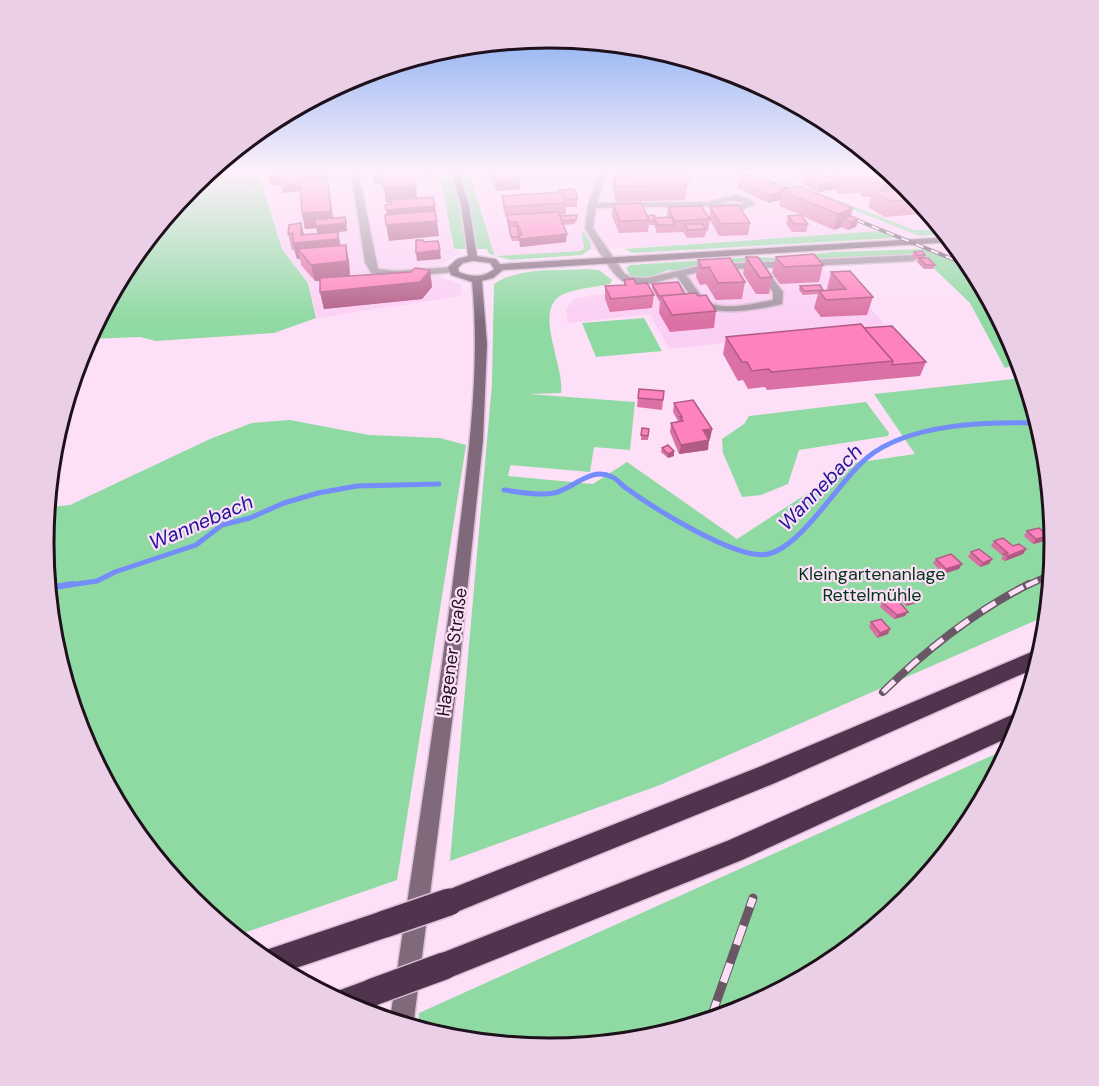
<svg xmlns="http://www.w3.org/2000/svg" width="1099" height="1086" font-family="'DM Sans',sans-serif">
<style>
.built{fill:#fbcff4}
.green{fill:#8fd9a2}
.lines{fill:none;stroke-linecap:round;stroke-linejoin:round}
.stream-far1{stroke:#748dfa;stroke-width:5}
.stream{stroke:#748dfa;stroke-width:6}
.minor-casing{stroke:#d9bed5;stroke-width:3}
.secondary-casing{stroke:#d9bed5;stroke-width:3}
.motorway-casing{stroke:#d9bed5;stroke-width:3}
.minor{fill:#a2939f;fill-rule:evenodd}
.secondary{fill:#7f697b;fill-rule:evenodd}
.motorway{fill:#50334c;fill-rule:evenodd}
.rail-far3-casing{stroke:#695766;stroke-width:4}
.rail-far2-casing{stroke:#695766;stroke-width:7}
.rail-far1-casing{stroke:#695766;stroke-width:8}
.rail-casing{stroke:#695766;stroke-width:9}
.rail-far3{stroke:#fddff8;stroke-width:2;stroke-dasharray:8;stroke-linecap:butt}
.rail-far2{stroke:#fddff8;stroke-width:4.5;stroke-dasharray:13;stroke-linecap:butt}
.rail-far1{stroke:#fddff8;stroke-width:5;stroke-dasharray:16;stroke-linecap:butt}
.rail{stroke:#fddff8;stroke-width:7;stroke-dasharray:20;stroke-linecap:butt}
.motorway-bridge-casing{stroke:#d9bed5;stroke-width:30;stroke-linecap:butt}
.motorway-bridge{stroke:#50334c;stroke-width:27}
.wall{fill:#da70a3}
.shaded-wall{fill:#b15b84}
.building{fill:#fd82bd;stroke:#b15b84;stroke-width:1.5}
.labels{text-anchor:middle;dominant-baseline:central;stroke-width:4.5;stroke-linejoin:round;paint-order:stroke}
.park-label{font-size:18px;fill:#013617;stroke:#fddff8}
.street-label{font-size:18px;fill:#1e111c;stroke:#fddff8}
.water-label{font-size:20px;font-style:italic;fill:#1e1596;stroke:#fddff8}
.rim{fill:none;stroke:#1e111c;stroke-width:3}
</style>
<rect width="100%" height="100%" fill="#fddff8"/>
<g class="built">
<polygon points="258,171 438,171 453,249 461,253 442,264 439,275 405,277 438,276 460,284 462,296 317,318 309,283 283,249"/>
<polygon points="469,171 755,171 920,236 895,238 880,231 500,256 494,254 474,180"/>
<polygon points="762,171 889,171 907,186 944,230 915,230"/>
<polygon points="945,246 962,253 974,270 923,249"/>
<polygon points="806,265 843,276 885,325 669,349 650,314 568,323 566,310 573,299 646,286 701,271"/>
</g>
<g class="green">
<polygon points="210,171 258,171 282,249 308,283 316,318 274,333 156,341 140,337 88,339 129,262 192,185"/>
<polygon points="439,171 469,171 494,254 496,256 581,251 584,248 582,233 584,232 590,242 591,249 582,255 511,260 489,254 487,249 454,249"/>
<polygon points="755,171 762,171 915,230 944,230 947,234 920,236"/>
<polygon points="880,231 895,238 633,253 624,249"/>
<polygon points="923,249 974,270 1017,350 1020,363 1005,368 970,303 920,255 699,266 674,271 668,270 648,278 631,277 626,268 630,265 753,257 780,258 833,252"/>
<path d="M587 269 599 270 612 280 610 284C595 287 579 288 564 294 531 307 565 365 561 393L528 394 635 402 630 450 594 447 590 472 510 465 516 440 508 476 593 484 627 462 737 539 854 463 915 454 874 394 1014 379 1024 375 1045 445 1055 543 1048 615 660 785 450 861 492 384 494 284C519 267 558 271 587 269Z"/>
<polygon points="644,318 662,351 596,357 582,323"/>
<polygon points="866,402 889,433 888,436 799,450 788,484 761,495 742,497 723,453 722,439 744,424 749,416"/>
<polygon points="290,420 369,435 440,438 466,445 397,880 235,936 192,900 129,824 82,736 54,641 44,543 48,507 70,505 210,439 252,423"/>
<polygon points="1011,747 970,824 907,901 880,915 870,931 830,963 743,1010 648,1039 550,1048 451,1039 418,1029 419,1013"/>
</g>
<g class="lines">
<g class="stream-far1">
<path d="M504 490C520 492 537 496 554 493 573 489 591 466 612 477 618 479 621 485 626 488 652 507 737 561 768 554 803 546 840 479 868 457 910 423 987 422 1039 423"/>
<polyline points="62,586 97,581 115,572 196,545 222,525 250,518 284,503 318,493 357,486 439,484"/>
</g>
<polyline class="stream" points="48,588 73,584"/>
<g class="minor-casing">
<g id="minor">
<polygon points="351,171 358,171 378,269 397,271 453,267 458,270 456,272 397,277 371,273 365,262"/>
<path d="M600 171H607L597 203 708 202 736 195 750 199 755 204 740 211 709 206 596 208 593 228 624 273 630 277 647 278 703 265 913 255 918 258 913 261 765 268 783 292 782 304C761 309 715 318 698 303 689 296 684 285 677 277 662 280 641 289 625 282 612 277 593 241 585 228L588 206ZM731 200 745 203 739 205 720 203ZM755 268 773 292V300C755 303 723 312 707 301 698 294 693 283 686 275L703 271Z"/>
</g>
</g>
<g class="secondary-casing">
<path id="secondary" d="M451 171H458L469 205 477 256 496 259 500 264 950 237 954 242 503 270 493 278 482 281 487 344 483 440 460 659 413 1027 390 1020C412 866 437 712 456 557 467 466 481 374 472 282L451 275 448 267 457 259 468 256 461 205ZM473 261 490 263 494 269C483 278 471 277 459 272L458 268 463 263Z"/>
</g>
<g class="motorway-casing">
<g id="motorway">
<polygon points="1041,648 1043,648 1038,667 775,783 449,915 440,911 436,902 440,893 759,767"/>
<polygon points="1021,711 1024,712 1018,733 742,860 444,980 434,976 430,966 434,956 727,841"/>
<polygon points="385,910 395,914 399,924 395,934 385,938 284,972 258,955 269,949"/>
<polygon points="373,978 383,982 387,992 383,1002 360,1011 330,996 332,993"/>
</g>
</g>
<use href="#minor" class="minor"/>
<use href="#secondary" class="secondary"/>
<use href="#motorway" class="motorway"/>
<g class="rail-far3-casing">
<g id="rail-far3">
<polyline points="734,171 766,183"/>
<polyline points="761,179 803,195"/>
<polyline points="842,214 972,267"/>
</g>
</g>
<g class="rail-far2-casing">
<polyline id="rail-far2" points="1026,586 1052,574"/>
</g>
<g class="rail-far1-casing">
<path id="rail-far1" d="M883 692C927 649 974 612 1029 584"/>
</g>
<g class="rail-casing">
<polyline id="rail" points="710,1020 753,898"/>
</g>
<use href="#rail-far3" class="rail-far3"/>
<use href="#rail-far2" class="rail-far2"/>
<use href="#rail-far1" class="rail-far1"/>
<use href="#rail" class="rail"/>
<g class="motorway-bridge-casing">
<g id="motorway-bridge">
<polyline points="385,924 449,902"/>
<polyline points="373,992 444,966"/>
</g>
</g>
<use href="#motorway-bridge" class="motorway-bridge"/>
</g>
<g class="wall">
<polygon points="266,171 311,171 311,172 327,176 333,218 345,217 347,231 318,234 316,228 305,229 302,213 300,191 283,193 281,185 271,186"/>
<polygon points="421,171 429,175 429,178 422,179"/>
<polygon points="487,171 516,171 520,189 496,191"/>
<polygon points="621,171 693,171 691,181 685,181 687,185 685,200 616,202 613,191 613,175 621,175"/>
<polygon points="801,171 821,171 828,177 831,178 829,177 831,171 889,171 903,183 901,190 910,189 926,209 921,209 920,214 885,217 868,207 871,197 863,197 859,193 839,194 834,189 818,192 802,185 804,178 805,178 800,173"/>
<polygon points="739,180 786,190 853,208 851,216 858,219 856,227 848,230 841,227 834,230 802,216 808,224 806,232 792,232 786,224 788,216 801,215 779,206 781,200 768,203 737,188"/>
<polygon points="559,190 577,199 577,207 566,207 566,214 559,215 560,216 577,215 575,224 563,225 566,242 520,247 519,241 512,241 507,223 507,218 506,218 503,208 502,196 559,193"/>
<polygon points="613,204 647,216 655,217 667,217 668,207 709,218 710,207 750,223 748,235 719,236 710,220 708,231 706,231 705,237 687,238 683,232 657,233 654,225 649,225 649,224 648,232 619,233 612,216"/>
<polygon points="928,212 938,223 927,216"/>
<polygon points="301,223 304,235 341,245 349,261 350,276 430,270 432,287 422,299 324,309 320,292 320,281 315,281 301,265 300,259 297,259 294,250 292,250 288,234"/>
<polygon points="914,252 925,255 924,258 935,265 933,269 924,269 917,262 918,259 915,259 912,256"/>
<polygon points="746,257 772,277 769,294 756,294 743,274"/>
<polygon points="776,257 823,265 819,282 780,284 772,273"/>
<polygon points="698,260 745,282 742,299 716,300 706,284 700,285 696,277"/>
<polygon points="831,272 873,297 867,315 821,317 814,308 818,294 803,295 799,290 800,286 823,290 823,291 828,290 827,289"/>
<polygon points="624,280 636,284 654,295 652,308 610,312 605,299 605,286 624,285"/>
<polygon points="652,284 685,294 698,296 716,311 714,328 670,332 659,313 660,301 659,301 652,288"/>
<polygon points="864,328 926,362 920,376 767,390 765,387 748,389 743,380 738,381 723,354 726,337"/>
<polygon points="639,389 664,391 662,410 637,407"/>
<polygon points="674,403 712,429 710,439 708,439 708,450 679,454 670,432 671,423 678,421 673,412"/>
<polygon points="642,428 649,429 648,440 641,440"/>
<polygon points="662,448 674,456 668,458 661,452"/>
<polygon points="1027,531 1045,541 1033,544 1024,536"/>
<polygon points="994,541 1013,546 1026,549 1023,554 1005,561 1001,559 1003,556 991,546"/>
<polygon points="971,552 992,559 989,564 980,567 968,557"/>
<polygon points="936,559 959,569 943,574 933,563"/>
<polygon points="921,572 939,575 935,582 925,585 918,577"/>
<polygon points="900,592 916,603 906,606 898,597"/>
<polygon points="882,602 905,616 894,619 880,607"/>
<polygon points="871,622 890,629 888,634 877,638 869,627"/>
</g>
<g class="shaded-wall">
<polygon points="276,171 311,171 313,181 289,184 287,177 289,184 271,186 268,172"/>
<polygon points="401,174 402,181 374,184 373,176"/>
<polygon points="327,176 334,224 346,223 347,231 318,234 316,228 305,229 302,213 315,185 314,178"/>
<polygon points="519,177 520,189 496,191 496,179"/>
<polygon points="840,181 838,189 818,192 820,185"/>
<polygon points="304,183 306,190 283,193 282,186"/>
<polygon points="895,183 891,198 879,195 882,184"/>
<polygon points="416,185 417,200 386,203 384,188"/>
<polygon points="782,192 781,200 768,203 769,195"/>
<polygon points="435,206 439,236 389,241 386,225 388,225 386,210"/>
<polygon points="853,208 849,221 843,219 841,227 834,230 838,214"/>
<polygon points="858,219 856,227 848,230 851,222"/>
<polygon points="301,223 305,239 338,232 341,248 298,249 300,259 297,259 293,243 301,235"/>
<polygon points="567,234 566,242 520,247 520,239"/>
<polygon points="346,245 349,261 350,278 315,281 311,265"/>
<polygon points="440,250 441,259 417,261 416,253"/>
<polygon points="430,270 432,287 422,299 324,309 320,292"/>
<polygon points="712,429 710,439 702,440 703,430"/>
<polygon points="709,440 708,450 679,454 681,445"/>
<polygon points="674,451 674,456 668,458 668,454"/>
<polygon points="1048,536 1045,541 1033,544 1036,539"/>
<polygon points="1026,549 1023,554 1005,561 1008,556"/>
<polygon points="992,559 989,564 980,567 983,563"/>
<polygon points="962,564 959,569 943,574 946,569"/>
<polygon points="938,577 935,582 925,585 927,580"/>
<polygon points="918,598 916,603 906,606 909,601"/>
<polygon points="908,612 905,616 894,619 897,615"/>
<polygon points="890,629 888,634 877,638 880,633"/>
</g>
<g class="building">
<polygon points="319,171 324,171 327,176 314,178 311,172"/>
<polygon points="372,171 381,171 382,176 373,176"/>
<polygon points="381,171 409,171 410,178 414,178 416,185 384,188"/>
<polygon points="421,171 428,171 429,175 422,175"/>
<polygon points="492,171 516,171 519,177 496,179"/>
<polygon points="623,171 662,171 664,175 625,176"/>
<polygon points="807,171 821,171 828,177 834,179 833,182 820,185 804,178 813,178"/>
<polygon points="832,171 852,171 835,172 835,173"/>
<polygon points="852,171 889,171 897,177 889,177 895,183 882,184 880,182 867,182 863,178 843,179 835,172"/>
<polygon points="301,175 304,181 300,182 300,183 282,186 280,182 289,181 287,177"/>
<polygon points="613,175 623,175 623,176 614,177 613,177"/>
<polygon points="682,175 687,185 617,187 614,177"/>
<polygon points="753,176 786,190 782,191 782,192 769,195 739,180"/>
<polygon points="327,179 331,211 302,213 300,182"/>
<polygon points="798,186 853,208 838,214 782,191"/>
<polygon points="572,189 576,191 577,199 565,200 562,192 560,193 559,190"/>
<polygon points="910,189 918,199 890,201 873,192"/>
<polygon points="562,192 566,203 505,207 502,196"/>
<polygon points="433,197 435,206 386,210 385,205 391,204 391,200"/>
<polygon points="641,203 649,220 620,221 613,204"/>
<polygon points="738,205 750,223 721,224 710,207"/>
<polygon points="701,206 710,219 675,221 668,207"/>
<polygon points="435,211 437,221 386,225 385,215"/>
<polygon points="558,212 567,234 520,239 519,235 522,235 517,222 509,222 506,215"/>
<polygon points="577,215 576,220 562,221 560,216"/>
<polygon points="654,215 655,217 654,218 654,221 650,221 647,216"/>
<polygon points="801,215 808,224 794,224 788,216"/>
<polygon points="851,216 858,219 851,222 843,219"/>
<polygon points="345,217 346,223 316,226 315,220"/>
<polygon points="671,217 675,225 658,225 654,218"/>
<polygon points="301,223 301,235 338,232 338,239 293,243 293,233 288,234 289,225"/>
<polygon points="684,224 702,224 706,229 688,230"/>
<polygon points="509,226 517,226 519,237 511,237"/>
<polygon points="416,240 423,240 424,242 438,241 440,250 416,253"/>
<polygon points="346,245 347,261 311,265 298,249"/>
<polygon points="922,251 925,255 917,255 914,252"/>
<polygon points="814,254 823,265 784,267 776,257"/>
<polygon points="746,257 758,257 772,277 760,278"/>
<polygon points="730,258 745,282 718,283 709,267 702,268 698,260"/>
<polygon points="919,258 928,258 935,265 926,265"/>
<polygon points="415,268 430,270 420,282 320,292 320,278 411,272"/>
<polygon points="850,271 873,297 826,300 819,291 846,289 831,272"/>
<polygon points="634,279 636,284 647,283 654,295 611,299 605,286 626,285 624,280"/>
<polygon points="678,282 685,294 659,296 652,284"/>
<polygon points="820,285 823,290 804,291 800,286"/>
<polygon points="696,293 698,296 706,295 716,311 672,315 661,296"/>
<polygon points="861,324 893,361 771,372 769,369 752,371 747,362 742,362 726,337"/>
<polygon points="892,326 926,362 892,365 893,361 864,328"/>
<polygon points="639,389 664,391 663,400 638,398"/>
<polygon points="693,400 712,429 703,430 709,440 681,445 671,423 683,421 680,417 682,417 674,403"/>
<polygon points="642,428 649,429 648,436 641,435"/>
<polygon points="668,445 674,451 668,454 662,448"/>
<polygon points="1039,528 1048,536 1036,539 1027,531"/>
<polygon points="1003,538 1013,546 1019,544 1026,549 1008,556 1004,554 1008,553 994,541"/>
<polygon points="979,549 992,559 983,563 971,552"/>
<polygon points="951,554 962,564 946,569 936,559"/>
<polygon points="933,569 939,575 938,577 927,580 921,572"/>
<polygon points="910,589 918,598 909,601 900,592"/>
<polygon points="896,598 908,612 897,615 882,602"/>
<polygon points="881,619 890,629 880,633 871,622"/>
</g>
<linearGradient id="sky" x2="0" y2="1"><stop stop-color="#79a4ef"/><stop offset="0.53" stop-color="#fef1fc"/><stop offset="1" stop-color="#fef1fc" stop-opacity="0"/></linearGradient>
<rect width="1099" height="323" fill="url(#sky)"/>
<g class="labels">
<g class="park-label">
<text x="872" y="574">Kleingartenanlage<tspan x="872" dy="21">Rettelmühle</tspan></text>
</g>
<g class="street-label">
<text transform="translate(452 652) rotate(-82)">Hagener Straße</text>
</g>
<g class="water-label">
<text transform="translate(820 487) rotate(-46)">Wannebach</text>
<text transform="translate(201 522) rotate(-23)">Wannebach</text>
</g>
</g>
<path d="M0 0H1099V1086H0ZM54 543a495 495 0 1 1 990 0a495 495 0 1 1-990 0Z" fill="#ebcfe6" fill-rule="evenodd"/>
<path class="rim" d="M54 543a495 495 0 1 1 990 0a495 495 0 1 1-990 0Z"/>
</svg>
